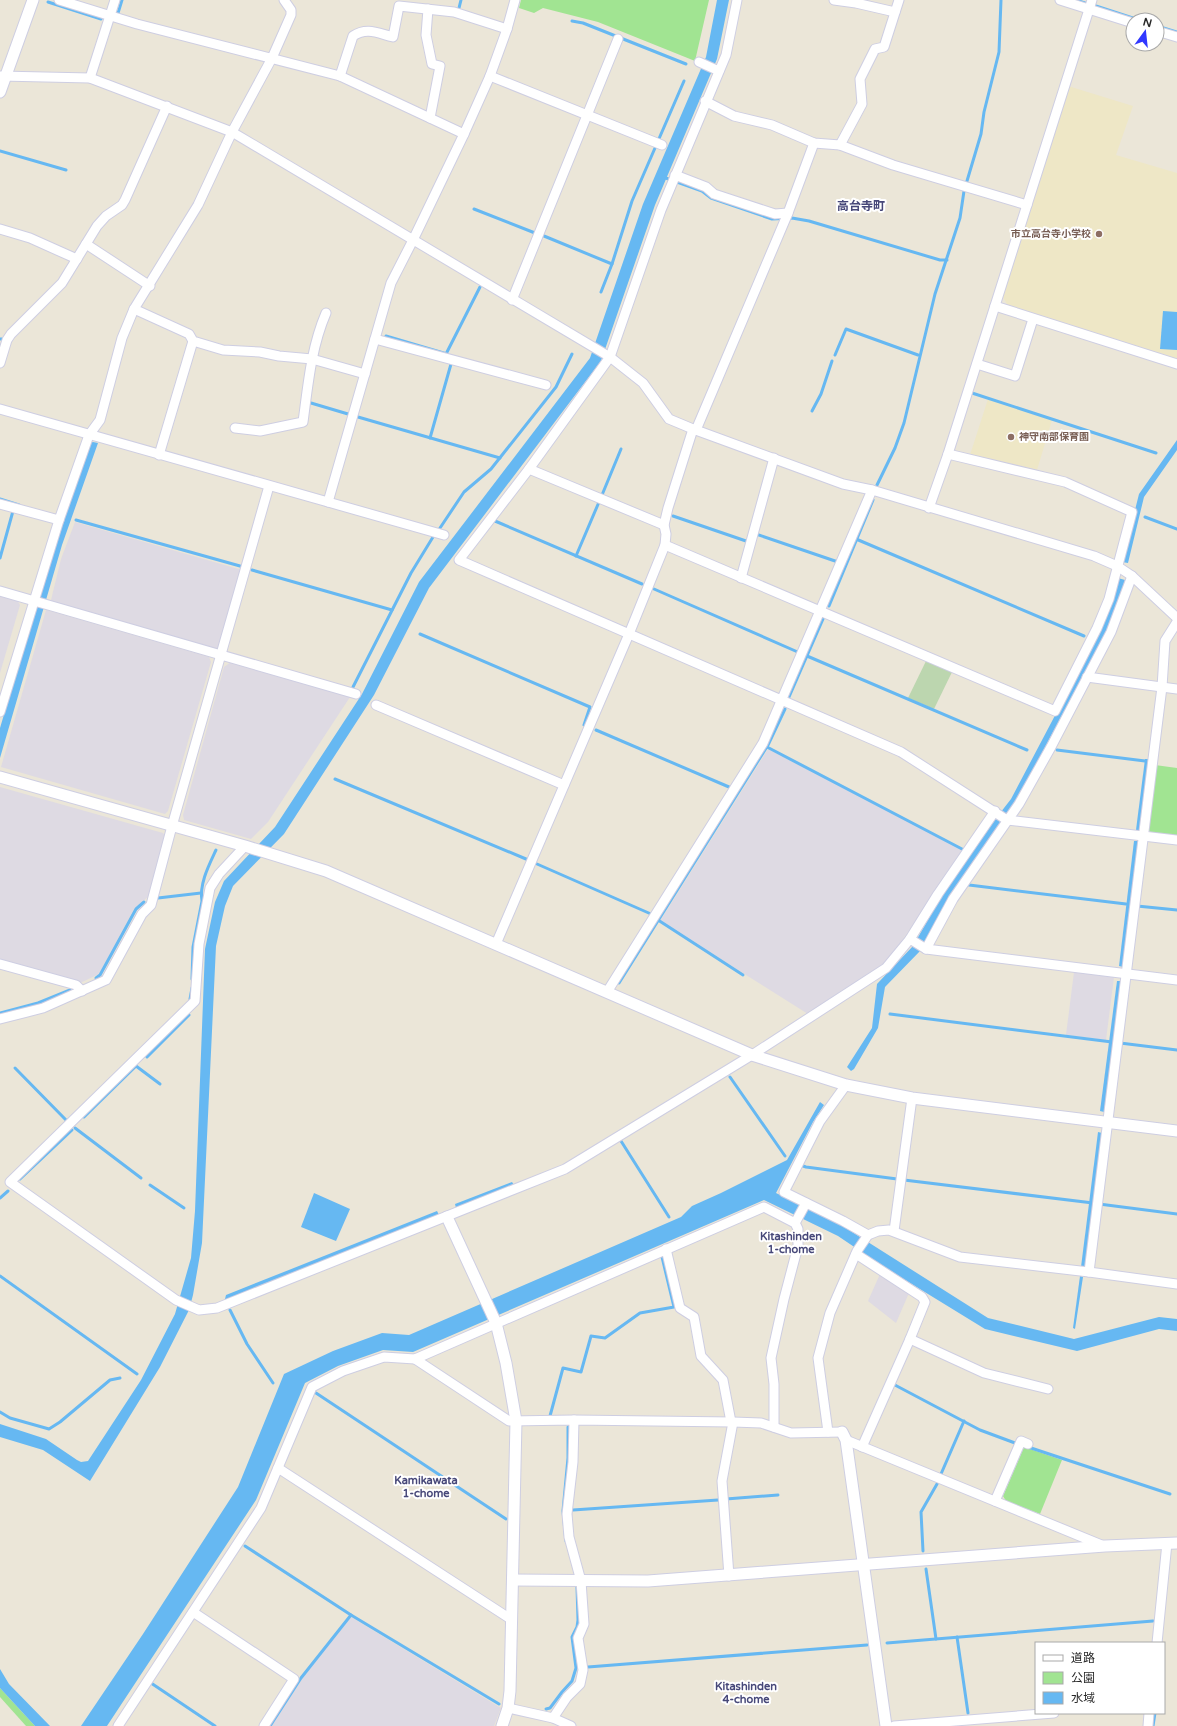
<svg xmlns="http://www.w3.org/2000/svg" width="1177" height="1726" font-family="'Varela Round','Noto Sans JP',sans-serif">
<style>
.industrial{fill:#dedae3}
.education{fill:#eee7c6}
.green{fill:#a1e492}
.cemetery{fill:#bcd6af}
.water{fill:#66b8f2}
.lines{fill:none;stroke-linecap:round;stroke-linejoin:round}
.stream{stroke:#66b8f2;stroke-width:3}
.minor-casing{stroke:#cecee2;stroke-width:11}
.tertiary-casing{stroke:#cecee2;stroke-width:13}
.minor{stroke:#fff;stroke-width:9}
.tertiary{stroke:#fff;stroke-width:11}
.education-dot{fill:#8d6e63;stroke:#fff;stroke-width:1.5}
.labels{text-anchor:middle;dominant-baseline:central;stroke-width:4;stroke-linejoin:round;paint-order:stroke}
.education-label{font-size:10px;font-weight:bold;fill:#785e54;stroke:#fff;text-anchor:end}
.neighbourhood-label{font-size:11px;font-weight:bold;fill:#474879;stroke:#fff}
.quarter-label{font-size:12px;font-weight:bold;fill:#474879;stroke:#fff}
</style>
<rect width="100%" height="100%" fill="#ebe6d8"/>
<g class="industrial">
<polygon points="75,522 242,570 220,647 217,649 52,603 51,600 61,559"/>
<polygon points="0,595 17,600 20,605 0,673"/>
<polygon points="46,610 209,657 211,662 168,811 165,814 1,767"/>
<polygon points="231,662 350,697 268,822 251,839 184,820 183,815 224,667"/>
<polygon points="768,749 964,851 889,959 882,966 808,1014 660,921"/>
<polygon points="0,787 163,833 166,838 149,896 134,909 99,974 80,983 0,960"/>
<polygon points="1074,972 1114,977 1106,1040 1066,1035"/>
<polygon points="880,1274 909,1293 896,1323 868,1301"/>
<polygon points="351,1617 501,1708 494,1726 271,1726 302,1679"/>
</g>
<g class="education">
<polygon points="1068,86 1133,106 1116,155 1177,173 1177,361 1009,308 1002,295"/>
<polygon points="988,399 1052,420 1037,470 970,455"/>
</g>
<g class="green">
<polygon points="521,0 709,0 695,61 598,22 543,8 534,13 519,8"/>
<polygon points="1155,765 1177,768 1177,837 1153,834 1148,830"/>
<polygon points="1024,1447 1062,1460 1040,1514 1006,1501 1003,1496"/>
<polygon points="0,1688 35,1726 26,1726 0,1697"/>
</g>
<polygon class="cemetery" points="927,659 953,670 934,709 908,698"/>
<g class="water">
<polygon points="717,0 729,0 717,59 655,205 601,361 429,588 374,695 284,834 233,886 225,906 216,946 202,1243 193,1295 189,1310 160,1367 90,1481 43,1450 0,1437 0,1424 46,1439 77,1460 81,1462 88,1461 141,1380 175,1314 191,1258 195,1211 205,949 215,902 224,881 275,827 362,694 419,582 590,358 643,204 706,57"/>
<polygon points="1163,311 1177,312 1177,350 1160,349"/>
<polygon points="1177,440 1177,450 1144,497 1128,563 1122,562 1139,494"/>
<polygon points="93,442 98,443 62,545 0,758 0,728 55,542 90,443"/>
<polygon points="1118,578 1125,580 1120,599 1106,632 1016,802 988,840 951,896 921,950 885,987 878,1028 854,1069 851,1071 847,1067 872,1028 877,984 913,946 941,897 997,817 1011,799 1100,630"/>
<polygon points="1145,759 1149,759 1141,830 1136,830"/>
<polygon points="1134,841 1138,841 1123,967 1119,966"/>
<polygon points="1117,981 1122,981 1104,1112 1100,1111"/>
<polygon points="820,1102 824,1105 813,1122 776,1193 841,1225 988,1318 1074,1339 1159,1317 1177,1319 1177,1331 1159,1329 1077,1351 985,1329 884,1267 838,1236 764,1200 413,1352 383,1350 338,1366 305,1383 256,1500 107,1726 81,1726 143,1634 238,1487 284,1374 333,1351 382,1333 409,1335 681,1217 692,1206 721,1193 787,1160"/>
<polygon points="1098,1132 1102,1133 1085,1267 1081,1267"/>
<polygon points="512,1182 514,1185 456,1208 455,1204"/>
<polygon points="314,1193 350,1209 336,1241 301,1227"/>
<polygon points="437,1211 439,1215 229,1299 225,1299 226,1295"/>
<polygon points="1080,1276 1083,1277 1075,1329 1073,1328"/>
<polygon points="0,1669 9,1684 50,1726 35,1726 0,1688"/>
</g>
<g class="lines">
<g class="stream">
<polyline points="1076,0 1085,3"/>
<polyline points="48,2 101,19"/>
<polyline points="1096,6 1139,20"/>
<polyline points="459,8 461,0"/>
<polyline points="118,13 122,0"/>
<polyline points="572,21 583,23 686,64"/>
<polyline points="1157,26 1177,32"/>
<polyline points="658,141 684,81"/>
<polyline points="0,151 66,170"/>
<polyline points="663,177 702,191 711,198 772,219 792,218 809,221 940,260 947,260"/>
<polyline points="474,209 535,233"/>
<polyline points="544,236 612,264"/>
<polyline points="601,292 612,264 632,201 655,148"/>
<polyline points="386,336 447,354"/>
<polyline points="0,339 2,339"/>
<polyline points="446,354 480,287"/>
<polyline points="835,355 846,329 918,355"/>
<polyline points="972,393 1156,453"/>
<polyline points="311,403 348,414"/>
<polyline points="812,411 821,394 832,361"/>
<polyline points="358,417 500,458"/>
<polyline points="430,438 451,364"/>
<polyline points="877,485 895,448 904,423 935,294 960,218 964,191 981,134 984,112 999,52 1001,0"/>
<polyline points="602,495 621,449"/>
<polyline points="0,499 19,505"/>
<polyline points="673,516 746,541"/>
<polyline points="1145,517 1177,529"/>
<polyline points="76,520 240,566"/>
<polyline points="495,521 642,584"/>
<polyline points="440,528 464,492 491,469 556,387 572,354"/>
<polyline points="756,534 838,562"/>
<polyline points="856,539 1084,636"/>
<polyline points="576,556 599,502"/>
<polyline points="0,558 13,511"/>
<polyline points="252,570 392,610"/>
<polyline points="654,589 800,653"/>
<polyline points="829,606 873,500"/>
<polyline points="420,634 590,707 584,725"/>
<polyline points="807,656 1027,750"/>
<polyline points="353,687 411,573 433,537"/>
<polyline points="789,697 823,619"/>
<polyline points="596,730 729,787"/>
<polyline points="767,747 962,849"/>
<polyline points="1057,750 1145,761"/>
<polyline points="335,779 526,859"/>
<polyline points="537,864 651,914"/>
<polyline points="969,885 1126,904"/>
<polyline points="158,898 201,893"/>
<polyline points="1137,906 1177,910"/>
<polyline points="658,920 743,975"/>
<polyline points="96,978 100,975 136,909 144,902"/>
<path d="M192 979 193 947 202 901C199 884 209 865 216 850"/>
<polyline points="619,983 768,745 785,709"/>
<polyline points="190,999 192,988"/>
<polyline points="0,1013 38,1003 70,990"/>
<polyline points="890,1014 1112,1042"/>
<polyline points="1120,1043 1177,1050"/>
<polyline points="147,1057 189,1015"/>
<polyline points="15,1068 66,1120"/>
<polyline points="730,1077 785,1156"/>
<polyline points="84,1117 136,1066 160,1084"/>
<polyline points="75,1128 141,1178"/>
<polyline points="621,1141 669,1217"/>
<polyline points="800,1165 806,1167 897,1179"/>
<polyline points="20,1179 72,1130"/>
<polyline points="904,1180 1093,1203"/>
<polyline points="150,1185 184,1208"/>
<polyline points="0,1198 8,1191"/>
<polyline points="1099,1204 1177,1214"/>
<polyline points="0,1276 137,1374"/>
<polyline points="230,1310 247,1344 273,1383"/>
<polyline points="893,1384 980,1430 1015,1443"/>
<polyline points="316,1393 506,1519"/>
<polyline points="0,1412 10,1418 49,1429 60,1422 110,1380 120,1378"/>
<polyline points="550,1416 563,1368 581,1372 591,1336 605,1338 640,1313 674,1307 662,1257"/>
<polyline points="1028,1447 1170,1494"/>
<polyline points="941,1474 964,1421"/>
<polyline points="726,1499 778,1495"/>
<polyline points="573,1510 718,1500"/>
<polyline points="566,1541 563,1511 568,1458 568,1427"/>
<polyline points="245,1546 351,1615 499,1704"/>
<polyline points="923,1551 921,1512 937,1484"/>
<polyline points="926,1569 936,1639"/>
<polyline points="957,1637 968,1713"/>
<polyline points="887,1643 1153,1621"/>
<polyline points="588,1667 867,1645"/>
<polyline points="151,1683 215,1726"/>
<polyline points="546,1709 550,1708 562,1692 572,1681 576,1668 572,1637 577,1627 578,1620 577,1587"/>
<polyline points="270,1726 301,1678 351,1615"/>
<polyline points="1153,1726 1155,1713"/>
</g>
<g class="minor-casing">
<g id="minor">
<polyline points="59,0 137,24 340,76 464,134"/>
<polyline points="284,0 291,10 291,15 272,58 232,132 198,205 134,309 189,334 193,341 223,350 260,352 279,356 312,359 365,374"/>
<polyline points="737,0 726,55 661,210 610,357 529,469 459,560 901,752 1007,820 1177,840"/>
<polyline points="834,0 856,3 895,12"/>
<polyline points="1060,0 1133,23"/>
<polyline points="428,9 426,35 432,64 440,66 430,118"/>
<polyline points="1157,31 1177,37"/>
<polyline points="699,62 719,71"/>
<polyline points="0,76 90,78 232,132 610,357 643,383 669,419 693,429 843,484 872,490 1094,556 1117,566 1132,576 1177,618"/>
<path d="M340 76 353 36C367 27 377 33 393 37L399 6 454 12 507 29"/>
<polyline points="490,76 662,145"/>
<polyline points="90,78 115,0"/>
<polyline points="705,101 734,116 772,125 814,143 840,145 893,165 1027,205"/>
<polyline points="840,145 862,104 860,79 875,49 884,47 899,0"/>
<polyline points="675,175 706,187 714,194 775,214 788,213"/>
<polyline points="0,229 30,238 77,259"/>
<polyline points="86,244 150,286"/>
<polyline points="512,300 618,39"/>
<polyline points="995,306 1177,364"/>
<polyline points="375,339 546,385"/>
<polyline points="0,363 7,340 11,334 62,283 97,226 106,216 122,205 125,200 167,106"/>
<polyline points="977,364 1015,376 1033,319"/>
<polyline points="0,409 328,502 391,283 413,240 464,134 490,76 507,29 515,0"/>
<path d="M235 428 260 431 303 422C308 385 311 348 326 313"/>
<polyline points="696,430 788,213 814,143"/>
<polyline points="159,455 193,341"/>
<polyline points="529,469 664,525"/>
<polyline points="328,502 444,535"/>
<polyline points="0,504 59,520"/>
<polyline points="929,508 948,454 1092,0"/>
<polyline points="665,545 1055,711 1097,628 1109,599 1132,512 1065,482 948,454"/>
<polyline points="741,578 774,458"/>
<polyline points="0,591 356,694"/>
<polyline points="1087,677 1177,689"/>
<polyline points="376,705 564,785"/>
<polyline points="0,712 59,520 89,435 100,420 122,338 134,309"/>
<polyline points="245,846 219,874 210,888 199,944 195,1001 10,1182 176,1300 199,1310 217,1308 565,1169 752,1055 886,968 910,939 938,894 995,811"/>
<polyline points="910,939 926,949 1177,980"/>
<polyline points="496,944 629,634 665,545 666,534 664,525 668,508 693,429"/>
<polyline points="926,949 953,899 1019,804 1051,747 1111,632 1132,576"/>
<polyline points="0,964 76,985 82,991"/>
<polyline points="607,992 763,743 872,490"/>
<polyline points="0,1019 43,1008 106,980 142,914 151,905 172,826 269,486"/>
<polyline points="846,1085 820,1121 784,1192 843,1221 868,1235"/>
<polyline points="795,1223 806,1203"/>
<polyline points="894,1231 912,1098"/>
<polyline points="666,1249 680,1308 694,1317 701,1356 723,1380 731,1422"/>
<polyline points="856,1254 922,1297 925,1302 910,1339 862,1447"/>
<polyline points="1089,1272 1162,687 1165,641 1177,622"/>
<polyline points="910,1339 984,1373 1048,1389"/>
<polyline points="415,1359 509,1421 574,1420 733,1422 761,1423 791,1433 842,1432"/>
<polyline points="828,1432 818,1358 830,1313 857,1251 868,1235 878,1231 889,1230 960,1257 1089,1272 1177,1284"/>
<polyline points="846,1440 1104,1546"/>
<polyline points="278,1468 512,1620"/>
<polyline points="995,1501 1021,1441 1028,1444"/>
<polyline points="729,1576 722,1481 733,1422"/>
<polyline points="193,1612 294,1679 264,1726"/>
<polyline points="1157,1643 1167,1543"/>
<polyline points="508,1708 553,1718 571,1726"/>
<polyline points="553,1718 567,1697 580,1684 583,1670 578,1638 584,1624 581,1581 569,1537 567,1514 573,1462 574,1420"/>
<polyline points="118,1726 261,1508 312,1387 343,1371 384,1357 415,1359 764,1207 795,1223 798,1229 798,1246 784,1299 771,1358 774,1384 774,1427"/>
<polyline points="894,1726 1054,1713"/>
<polyline points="1148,1726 1149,1713"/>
</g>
</g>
<g class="tertiary-casing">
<g id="tertiary">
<polyline points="0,92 33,0"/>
<polyline points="0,777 245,846 326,871 752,1055 846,1085 912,1098 1177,1131"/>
<polyline points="447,1217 496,1323 506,1363 516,1421 510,1691 508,1708 502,1726"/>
<polyline points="842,1432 846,1440 886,1726"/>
<polyline points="513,1580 648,1581 1105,1546 1177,1543"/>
</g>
</g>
<use href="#minor" class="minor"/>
<use href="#tertiary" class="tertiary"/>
</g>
<g class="education-dot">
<circle cx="1099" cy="234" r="4"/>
<circle cx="1011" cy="437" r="4"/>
</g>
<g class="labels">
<g class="education-label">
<text x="1091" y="234">市立高台寺小学校</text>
<text x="1019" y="437" text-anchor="start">神守南部保育園</text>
</g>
<g class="neighbourhood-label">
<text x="791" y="1236">Kitashinden<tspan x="791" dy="13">1-chome</tspan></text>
<text x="426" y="1480">Kamikawata<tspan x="426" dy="13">1-chome</tspan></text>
<text x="746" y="1686">Kitashinden<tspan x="746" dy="13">4-chome</tspan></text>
</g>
<g class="quarter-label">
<text x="861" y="206">高台寺町</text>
</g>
</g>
<rect x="1035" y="1642" width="130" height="72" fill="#ffffff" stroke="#a9a9a9"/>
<rect x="1043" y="1655" width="20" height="6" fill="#ffffff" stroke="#a9a9a9"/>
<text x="1071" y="1662" font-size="12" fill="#282828">道路</text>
<rect x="1043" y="1672" width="20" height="12" fill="#a1e492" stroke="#a9a9a9"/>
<text x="1071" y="1682" font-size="12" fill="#282828">公園</text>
<rect x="1043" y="1692" width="20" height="12" fill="#66b8f2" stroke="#a9a9a9"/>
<text x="1071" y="1702" font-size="12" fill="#282828">水域</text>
<g transform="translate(1145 32) rotate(15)"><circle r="19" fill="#ffffff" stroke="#a9a9a9"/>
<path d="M0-3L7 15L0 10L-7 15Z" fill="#3138ff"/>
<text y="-6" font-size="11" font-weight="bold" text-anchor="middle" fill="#282828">N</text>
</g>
</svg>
